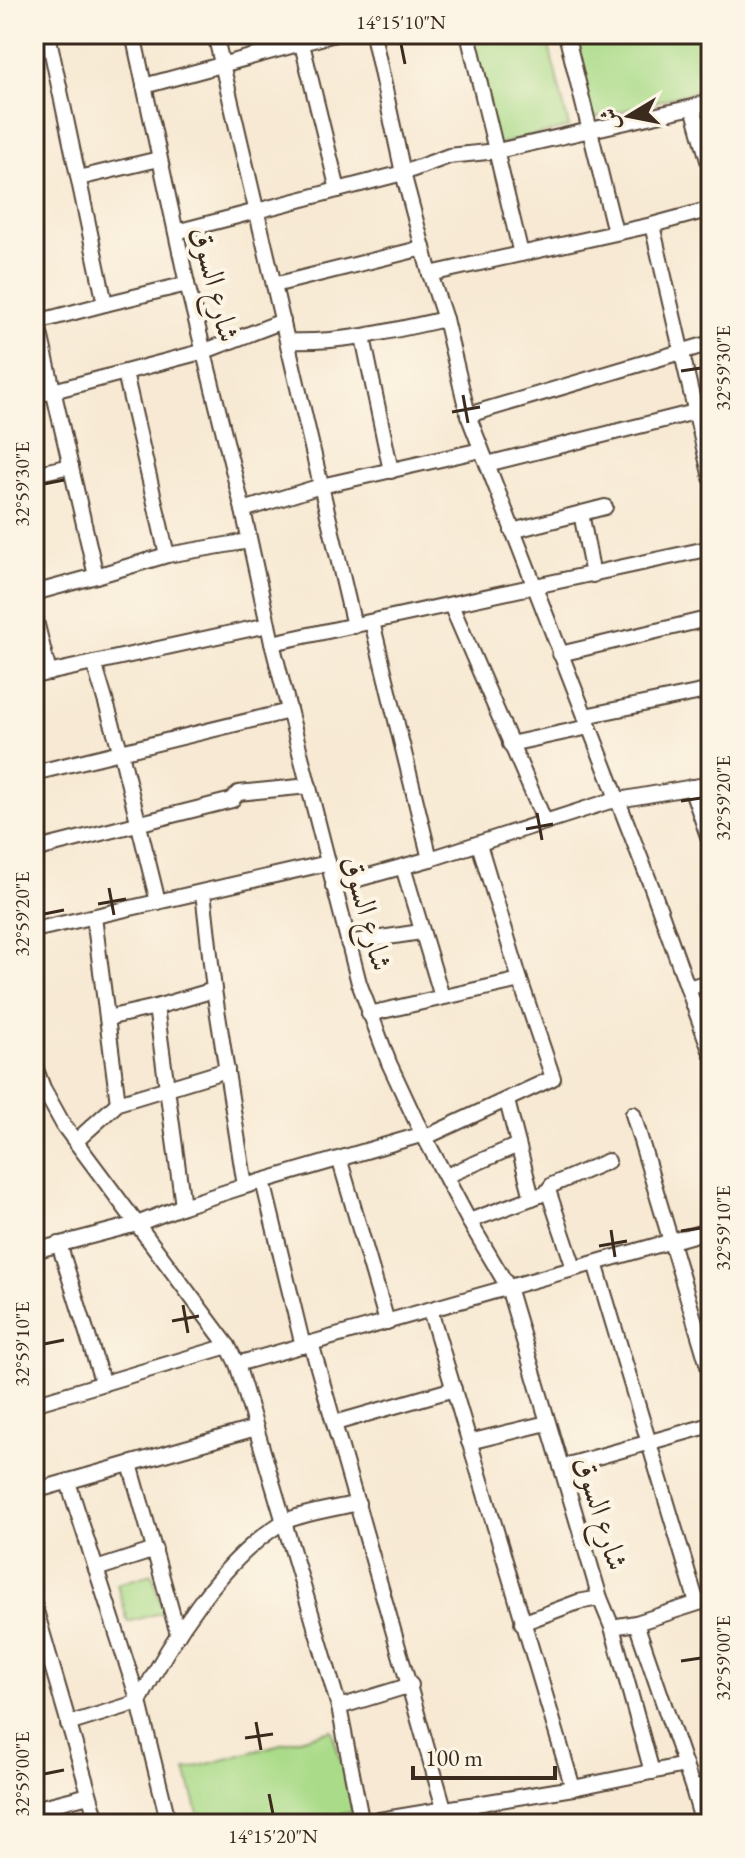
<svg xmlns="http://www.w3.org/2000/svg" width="745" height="1858" font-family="'EB Garamond',Amiri,serif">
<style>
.green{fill:#aadb89;stroke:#728254;stroke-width:2}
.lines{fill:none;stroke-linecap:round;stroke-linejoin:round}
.minor-casing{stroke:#574739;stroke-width:18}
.minor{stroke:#fff;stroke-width:14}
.ticks{fill:none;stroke:#3b2a1e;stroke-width:3}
.labels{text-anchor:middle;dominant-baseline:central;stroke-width:8;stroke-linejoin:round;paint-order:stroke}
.street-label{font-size:30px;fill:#3b2a1e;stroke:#fcf5e5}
.neatline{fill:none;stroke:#3b2a1e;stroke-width:3}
.ticks-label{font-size:20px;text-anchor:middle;fill:#3b2a1e}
</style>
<rect width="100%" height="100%" fill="#fcf5e5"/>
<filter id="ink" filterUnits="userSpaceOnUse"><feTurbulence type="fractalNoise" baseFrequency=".0125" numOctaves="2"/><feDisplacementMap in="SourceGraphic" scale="16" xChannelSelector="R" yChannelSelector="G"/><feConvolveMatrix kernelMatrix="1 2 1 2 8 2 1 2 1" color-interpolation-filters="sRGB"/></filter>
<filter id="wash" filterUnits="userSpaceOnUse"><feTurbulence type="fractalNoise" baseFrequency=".006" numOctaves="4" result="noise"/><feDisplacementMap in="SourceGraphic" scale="32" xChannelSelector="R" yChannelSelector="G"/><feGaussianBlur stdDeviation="1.8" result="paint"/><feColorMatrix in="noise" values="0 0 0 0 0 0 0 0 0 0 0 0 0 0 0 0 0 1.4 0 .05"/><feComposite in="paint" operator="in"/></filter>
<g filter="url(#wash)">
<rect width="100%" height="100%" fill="#f7e9d3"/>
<g class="green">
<polygon points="472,34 546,34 569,127 496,145"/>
<polygon points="564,34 711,34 711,87 587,120"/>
<polygon points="152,1574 163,1612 128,1622 117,1584"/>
<polygon points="332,1730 354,1811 307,1824 201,1824 186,1770"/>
</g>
</g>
<g filter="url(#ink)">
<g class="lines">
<g class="minor-casing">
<g id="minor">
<polyline points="48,34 105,304 187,284"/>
<polyline points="133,34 187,284 243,510 272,643 359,983 389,1063 416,1121 469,1221 508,1287 600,1598 612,1627 652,1772"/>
<polyline points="215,34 354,626"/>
<polyline points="373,34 403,173 430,274 445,319 468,415 652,888 711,1053"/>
<polyline points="468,34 521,254"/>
<polyline points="566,34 615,232"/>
<polyline points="302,44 338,190"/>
<polyline points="144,86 335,34"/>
<polyline points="693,107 711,171"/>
<polyline points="79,178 159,159"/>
<polyline points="652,225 711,478"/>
<polyline points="176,232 403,173 449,156 497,151 693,107 711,100"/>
<polyline points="430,274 652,225 711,209"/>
<polyline points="274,285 423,248"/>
<polyline points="34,307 96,576 167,555 249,541"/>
<polyline points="37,322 105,304"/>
<polyline points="363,337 391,471"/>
<path d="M288 341C342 343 392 331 445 319"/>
<polyline points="125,373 167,555"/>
<polyline points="34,396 205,351 283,321"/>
<polyline points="468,415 711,343"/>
<polyline points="487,464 711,408"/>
<polyline points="34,474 71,466"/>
<polyline points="243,510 321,486 481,450"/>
<polyline points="581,513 593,575"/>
<polyline points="512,531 605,507"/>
<polyline points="34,593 96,576"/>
<polyline points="451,605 545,822"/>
<polyline points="34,613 49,673"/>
<polyline points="372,622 430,859"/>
<polyline points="272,643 711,548"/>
<polyline points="560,654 711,618"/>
<polyline points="94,663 121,753 158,902"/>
<polyline points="34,676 268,625"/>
<polyline points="585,716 711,690"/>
<polyline points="510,744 589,727"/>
<polyline points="34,773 289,711"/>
<polyline points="691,787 711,845"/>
<polyline points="34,850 232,800 238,793 309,786"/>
<polyline points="403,867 442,997"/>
<polyline points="333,886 430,859 607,802 711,784"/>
<polyline points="203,892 214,990 245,1186"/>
<polyline points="94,917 118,1103"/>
<polyline points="34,930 328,863"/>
<polyline points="348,943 421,932"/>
<polyline points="688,988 711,981"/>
<polyline points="156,1007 183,1206"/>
<polyline points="369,1014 520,980 479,844"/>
<polyline points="107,1018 156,1007 214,990"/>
<polyline points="34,1064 43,1088 64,1126 228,1346 237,1364 339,1707 362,1824"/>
<polyline points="507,1101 532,1198"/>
<polyline points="633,1114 711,1376"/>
<polyline points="426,1137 553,1078 520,980"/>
<polyline points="76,1141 118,1103 227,1070"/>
<polyline points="340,1161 387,1322"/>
<polyline points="446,1176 518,1145"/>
<polyline points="263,1181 303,1346"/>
<polyline points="469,1221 540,1195"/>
<polyline points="59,1244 103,1384"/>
<polyline points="34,1251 137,1224 183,1206 245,1186 424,1134"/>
<polyline points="595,1263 697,1603"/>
<polyline points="574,1268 548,1190 552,1185 608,1161"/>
<polyline points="430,1310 573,1788"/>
<polyline points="311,1343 444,1808"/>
<polyline points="237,1364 711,1230"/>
<polyline points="34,1404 228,1346"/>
<polyline points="335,1423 454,1389"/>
<polyline points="469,1442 547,1423"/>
<polyline points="130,1464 178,1634"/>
<polyline points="561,1467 711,1425"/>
<polyline points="68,1482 139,1702 169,1824"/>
<polyline points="34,1491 256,1428"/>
<polyline points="96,1569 155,1550"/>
<polyline points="34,1604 98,1824"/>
<polyline points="522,1623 578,1602 600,1598"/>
<polyline points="636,1623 693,1789 703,1824"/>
<polyline points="612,1627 636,1623 711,1599"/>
<polyline points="339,1707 411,1685"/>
<path d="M68 1724 139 1702C170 1641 221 1561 280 1524 296 1514 338 1508 358 1503"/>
<polyline points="693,1789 711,1784"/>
<polyline points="469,1805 473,1824"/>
<polyline points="34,1809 89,1795"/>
<polyline points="355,1824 573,1788 685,1765"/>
</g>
</g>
<use href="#minor" class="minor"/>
</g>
</g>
<path class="ticks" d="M401 44 405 64M681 371 701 368M463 395 468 423M452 412 480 407M44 484 64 480M681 801 701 798M537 813 542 840M526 829 553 824M109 888 114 915M98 904 126 899M44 914 64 910M611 1230 615 1257M681 1231 701 1228M599 1246 627 1241M183 1305 188 1333M172 1321 199 1316M44 1344 64 1340M681 1661 701 1658M256 1722 261 1750M245 1738 273 1734M44 1774 64 1770M269 1794 273 1814"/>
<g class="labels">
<g class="street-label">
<text transform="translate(216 284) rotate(76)">شارع السوق</text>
<text transform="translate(368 913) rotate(75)">شارع السوق</text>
<text transform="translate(602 1513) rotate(73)">شارع السوق</text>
</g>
</g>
<rect width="745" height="1858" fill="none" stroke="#fcf5e5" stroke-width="88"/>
<g transform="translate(629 116) rotate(260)" stroke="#fcf5e5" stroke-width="6" paint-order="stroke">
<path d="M0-6L14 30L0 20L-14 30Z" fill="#3b2a1e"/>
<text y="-12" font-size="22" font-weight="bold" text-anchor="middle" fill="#3b2a1e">ش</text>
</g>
<path d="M413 1766v12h142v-12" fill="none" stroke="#3b2a1e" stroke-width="4"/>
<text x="425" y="1766" font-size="24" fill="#3b2a1e" stroke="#fcf5e5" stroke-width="6" paint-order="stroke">100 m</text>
<rect x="44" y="44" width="657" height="1770" class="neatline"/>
<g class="ticks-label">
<text x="401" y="29">14°15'10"N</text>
<text transform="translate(723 368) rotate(-90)" y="7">32°59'30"E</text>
<text transform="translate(22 484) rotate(-90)" y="7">32°59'30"E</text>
<text transform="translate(723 798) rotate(-90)" y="7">32°59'20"E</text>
<text transform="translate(22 914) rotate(-90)" y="7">32°59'20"E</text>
<text transform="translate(723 1228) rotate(-90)" y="7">32°59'10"E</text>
<text transform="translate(22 1344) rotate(-90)" y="7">32°59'10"E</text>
<text transform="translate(723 1658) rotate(-90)" y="7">32°59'00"E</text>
<text transform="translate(22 1774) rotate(-90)" y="7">32°59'00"E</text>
<text x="273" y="1843">14°15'20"N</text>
</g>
</svg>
